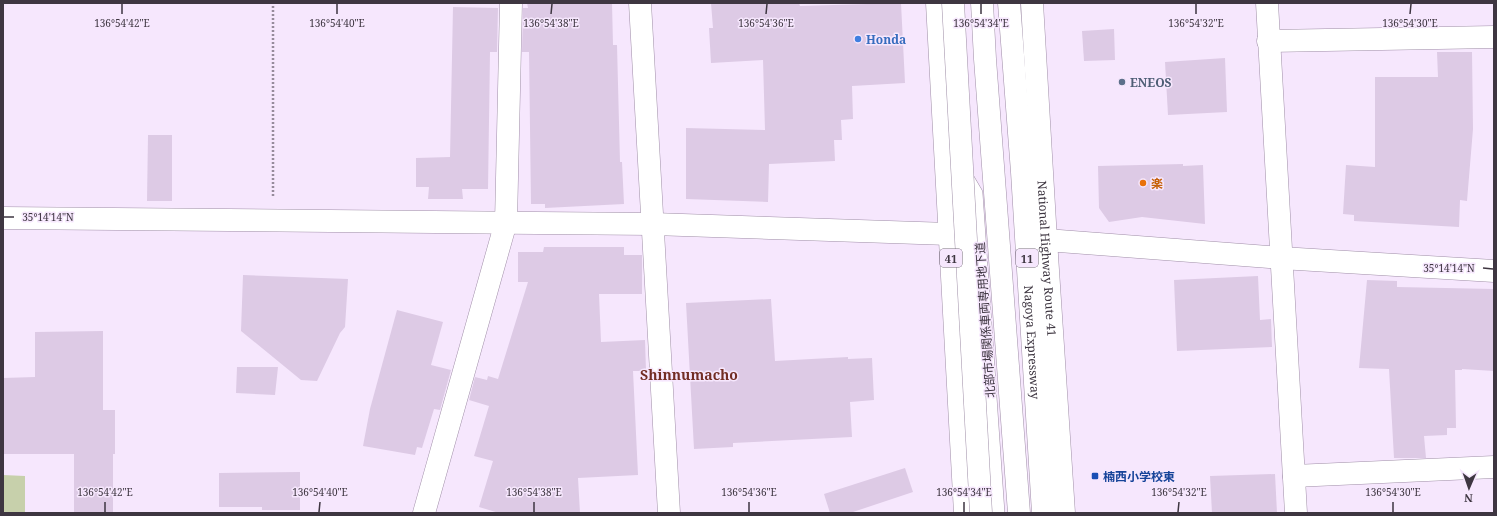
<svg xmlns="http://www.w3.org/2000/svg" width="1497" height="516" font-family="'Noto Serif','Noto Sans JP',serif">
<style>
.green{fill:#c7d0ab}
.building{fill:#ddcae5}
.lines{fill:none;stroke-linecap:round;stroke-linejoin:round}
.lane-casing{stroke:#a08fa8;stroke-width:14}
.street-casing{stroke:#a08fa8;stroke-width:23}
.highway-casing{stroke:#a08fa8;stroke-width:23}
.path{stroke:#968b9b;stroke-width:2.5;stroke-dasharray:2 2;stroke-linecap:butt}
.lane{stroke:#fff;stroke-width:13}
.street{stroke:#fff;stroke-width:22}
.highway{stroke:#fff;stroke-width:22}
.highway-bridge-casing{stroke:#a08fa8;stroke-width:23;stroke-linecap:butt}
.highway-bridge{stroke:#fff;stroke-width:22}
.ticks{fill:none;stroke:#3e3641;stroke-width:1.5}
.shop-dot{fill:#3f7fe0;stroke:#f6e7fd;stroke-width:1.5}
.service-dot{fill:#5c6f8a;stroke:#f6e7fd;stroke-width:1.5}
.food-dot{fill:#e8710a;stroke:#f6e7fd;stroke-width:1.5}
.transit-dot{fill:#1a4fb4;stroke:#f6e7fd;stroke-width:1.5}
.labels{text-anchor:middle;dominant-baseline:central;stroke-width:3;stroke-linejoin:round;paint-order:stroke}
.shield{fill:#f6e7fd;stroke:#756b79;stroke-width:1}
.shield-label{font-size:11px;font-weight:bold;fill:#3e3641}
.shop-label{font-size:12px;font-weight:bold;fill:#366cbe;stroke:#f6e7fd;text-anchor:start}
.service-label{font-size:12px;font-weight:bold;fill:#4e5e75;stroke:#f6e7fd;text-anchor:start}
.food-label{font-size:12px;font-weight:bold;fill:#c56008;stroke:#f6e7fd;text-anchor:start}
.street-label{font-size:12px;fill:#3e3641;stroke:#f6e7fd}
.transit-label{font-size:12px;font-weight:bold;fill:#164399;stroke:#f6e7fd;text-anchor:start}
.quarter-label{font-size:14px;font-weight:bold;fill:#722d24;stroke:#f6e7fd}
.ticks-label{font-size:10px;text-anchor:middle;fill:#3e3641;stroke:#f6e7fd;stroke-width:3;stroke-linejoin:round;paint-order:stroke}
</style>
<rect width="100%" height="100%" fill="#f6e7fd"/>
<polygon class="green" points="3,475 25,476 25,513 3,513"/>
<g class="building">
<polygon points="527,3 612,3 613,45 617,45 620,162 622,162 624,204 545,208 545,204 531,204 529,52 522,52 523,8 528,8"/>
<polygon points="711,3 799,3 800,6 901,3 905,83 852,86 853,119 841,120 842,140 834,140 835,161 769,164 768,202 686,199 686,128 765,130 763,60 711,63 709,28 713,28"/>
<polygon points="453,7 498,8 497,52 490,52 488,189 462,189 463,199 428,199 429,187 416,187 416,158 450,157"/>
<polygon points="1114,29 1115,60 1084,61 1082,31"/>
<polygon points="1437,52 1472,52 1473,129 1467,201 1460,200 1459,227 1354,221 1354,215 1343,214 1346,165 1375,167 1375,77 1438,77"/>
<polygon points="1225,58 1227,112 1168,115 1165,62"/>
<polygon points="148,135 172,135 172,201 147,201"/>
<polygon points="1183,164 1183,166 1203,165 1205,224 1142,217 1109,222 1099,208 1098,166"/>
<polygon points="544,247 624,247 624,255 642,255 642,294 599,294 601,342 645,340 646,371 633,371 638,475 578,478 580,513 499,513 479,507 493,461 474,456 489,406 469,400 475,377 487,380 488,376 498,379 528,282 518,282 518,252 543,252"/>
<polygon points="243,275 348,279 345,327 340,333 317,381 301,380 241,331"/>
<polygon points="1258,276 1260,320 1271,319 1272,347 1177,351 1174,280"/>
<polygon points="1367,280 1397,281 1397,287 1494,289 1494,371 1462,369 1462,370 1455,370 1456,428 1447,428 1447,435 1424,436 1426,458 1394,458 1389,369 1359,368"/>
<polygon points="771,299 775,361 848,357 848,359 872,358 874,400 850,402 852,437 733,443 733,447 694,449 686,303"/>
<polygon points="397,310 443,322 431,365 451,370 440,410 434,409 422,448 417,447 415,455 363,446 370,409"/>
<polygon points="103,331 103,410 115,410 115,454 113,454 113,513 74,513 74,454 3,454 3,378 35,377 35,332"/>
<polygon points="237,367 278,367 275,395 236,393"/>
<polygon points="905,468 913,492 850,513 830,513 824,494"/>
<polygon points="300,472 300,510 262,510 262,507 219,507 219,473"/>
<polygon points="1275,474 1277,513 1212,513 1210,476"/>
</g>
<g class="lines">
<g class="lane-casing">
<polyline id="lane" points="966,176 976,193 998,513"/>
</g>
<g class="street-casing">
<g id="street">
<polyline points="640,3 669,513"/>
<polyline points="1267,3 1296,513"/>
<polyline points="1268,41 1494,37"/>
<polyline points="3,218 653,224 949,234"/>
<polyline points="1046,240 1281,258 1494,271"/>
<polyline points="1294,476 1494,467"/>
<polyline points="424,513 506,222 511,3"/>
</g>
</g>
<g class="highway-casing">
<g id="highway">
<polyline points="937,3 965,513"/>
<polyline points="982,3 985,59 1019,513"/>
<path id="s1" d="M1009 3 1022 172 1043 513"/>
<path id="s2" d="M1032 3 1046 240 1064 513"/>
</g>
</g>
<polyline class="path" points="273,196 273,3"/>
<use href="#lane" class="lane"/>
<use href="#street" class="street"/>
<use href="#highway" class="highway"/>
<g class="highway-bridge-casing">
<polyline id="highway-bridge" points="953,3 981,513"/>
</g>
<use href="#highway-bridge" class="highway-bridge"/>
</g>
<path class="ticks" d="M122 14V4M337 14V4M551 14 552 4M766 14 767 4M981 14V4M1196 14V4M1410 14 1411 4M4 217H14M1483 268 1493 269M105 512V502M319 512 320 502M534 512V502M749 512V502M964 512V502M1178 512 1179 502M1393 512V502"/>
<circle class="shop-dot" cx="858" cy="39" r="4"/>
<circle class="service-dot" cx="1122" cy="82" r="4"/>
<circle class="food-dot" cx="1143" cy="183" r="4"/>
<rect class="transit-dot" x="1091" y="472" width="8" height="8" rx="2"/>
<g class="labels">
<g class="shield">
<rect x="940" y="249" width="22" height="18" rx="3"/>
<rect x="1016" y="249" width="22" height="18" rx="3"/>
</g>
<g class="shield-label">
<text x="951" y="258">41</text>
<text x="1027" y="258">11</text>
</g>
<g class="shop-label">
<text x="866" y="39">Honda</text>
</g>
<g class="service-label">
<text x="1130" y="82">ENEOS</text>
</g>
<g class="food-label">
<text x="1151" y="183">楽</text>
</g>
<g class="street-label">
<text stroke="none"><textPath href="#s2" startOffset="256">National Highway Route 41</textPath></text>
<text transform="translate(985 320) rotate(-94)">北部市場関係車両専用地下道</text>
<text stroke="none"><textPath href="#s1" startOffset="340">Nagoya Expressway</textPath></text>
</g>
<g class="transit-label">
<text x="1103" y="476">楠西小学校東</text>
</g>
<g class="quarter-label">
<text x="689" y="374">Shinnumacho</text>
</g>
</g>
<g class="ticks-label">
<text x="122" y="27">136°54'42"E</text>
<text x="337" y="27">136°54'40"E</text>
<text x="551" y="27">136°54'38"E</text>
<text x="766" y="27">136°54'36"E</text>
<text x="981" y="27">136°54'34"E</text>
<text x="1196" y="27">136°54'32"E</text>
<text x="1410" y="27">136°54'30"E</text>
<text x="48" y="221">35°14'14"N</text>
<text x="1449" y="272">35°14'14"N</text>
<text x="105" y="496">136°54'42"E</text>
<text x="320" y="496">136°54'40"E</text>
<text x="534" y="496">136°54'38"E</text>
<text x="749" y="496">136°54'36"E</text>
<text x="964" y="496">136°54'34"E</text>
<text x="1179" y="496">136°54'32"E</text>
<text x="1393" y="496">136°54'30"E</text>
</g>
<rect width="1497" height="516" fill="none" stroke="#3e3641" stroke-width="8"/>
<g transform="translate(1469 488) rotate(182)" stroke="#f6e7fd" stroke-width="3" paint-order="stroke">
<path d="M0-3L7 15L0 10L-7 15Z" fill="#3e3641"/>
<text y="-6" font-size="11" font-weight="bold" text-anchor="middle" fill="#3e3641">N</text>
</g>
</svg>
